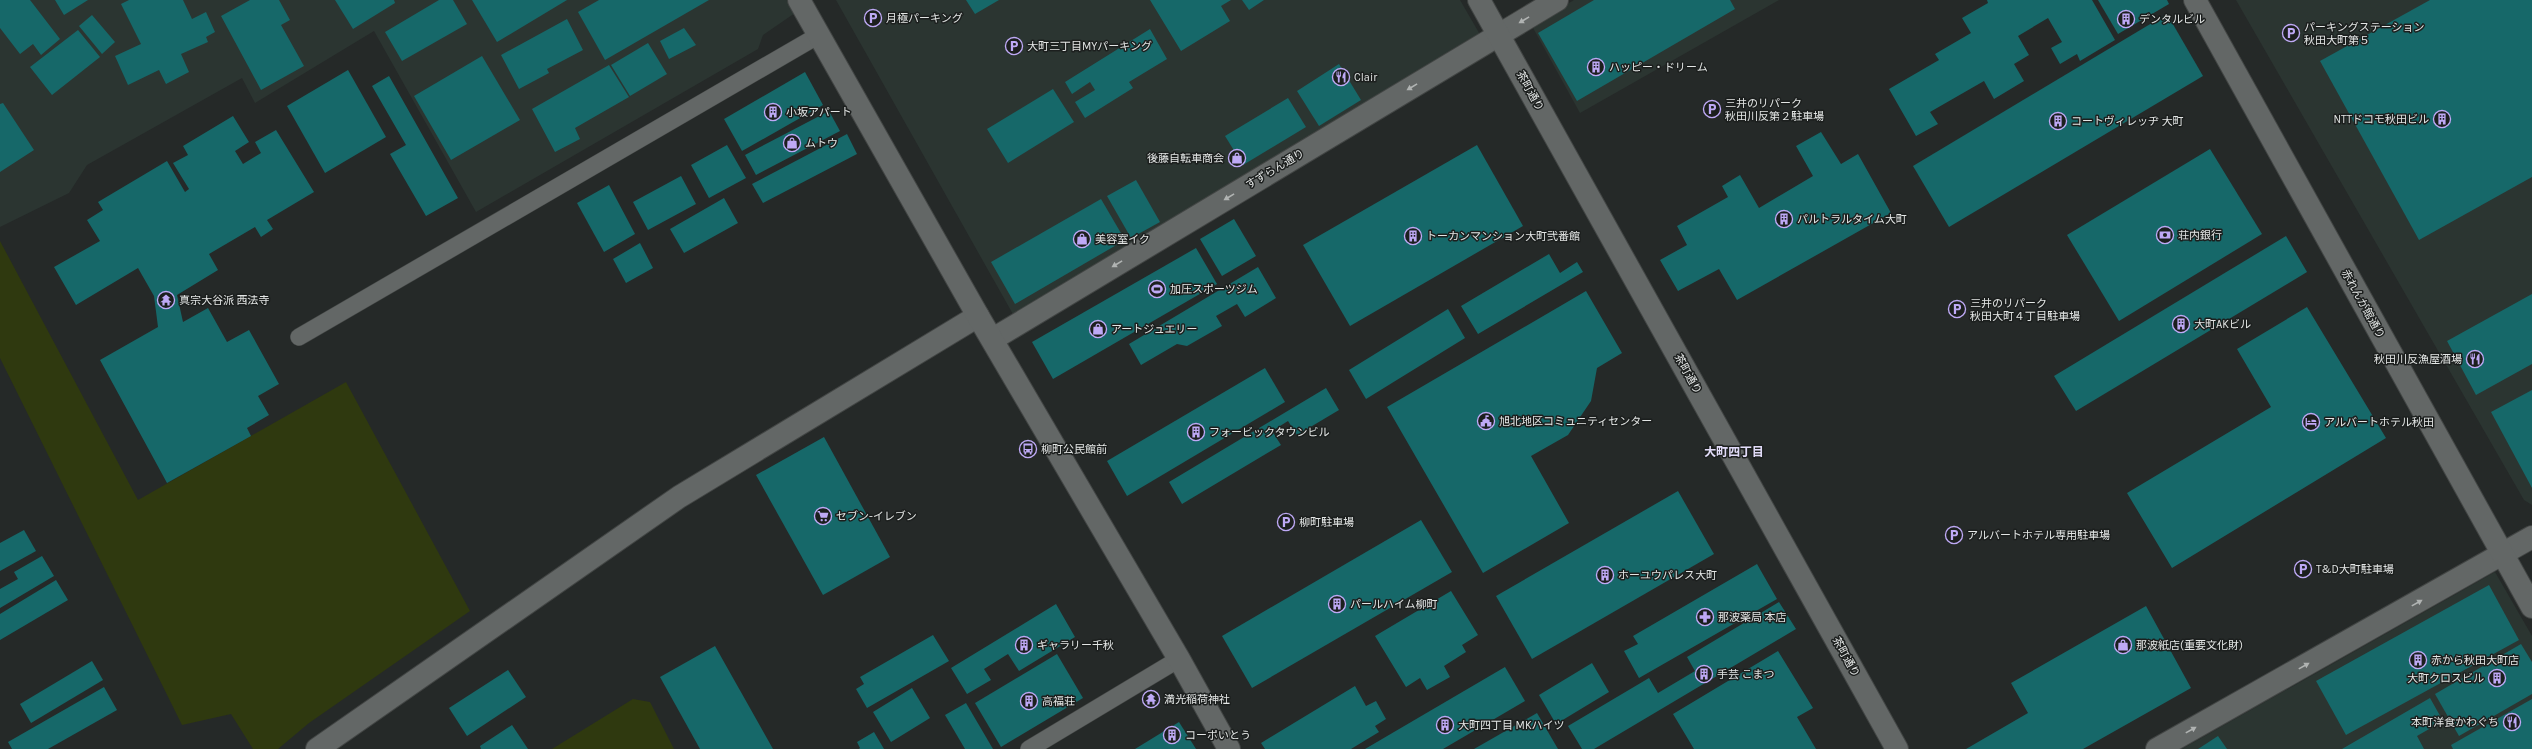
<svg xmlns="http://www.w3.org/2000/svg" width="2532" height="749" font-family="Karla,'Noto Sans JP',sans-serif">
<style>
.built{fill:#2b3531}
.green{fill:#2f390f}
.building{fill:#166869}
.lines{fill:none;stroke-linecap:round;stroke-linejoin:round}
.service-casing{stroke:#424544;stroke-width:18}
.minor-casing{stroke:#424544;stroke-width:24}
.tertiary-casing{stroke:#424544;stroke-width:24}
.service{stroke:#636766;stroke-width:17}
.minor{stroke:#636766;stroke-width:22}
.tertiary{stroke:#636766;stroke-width:22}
.oneway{fill:#b0b3b2}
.labels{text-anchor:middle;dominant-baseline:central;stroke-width:3;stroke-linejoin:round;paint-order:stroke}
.poi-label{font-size:11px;fill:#e3e6e5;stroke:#1c1f1e;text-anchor:start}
.street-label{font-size:11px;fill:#e3e6e5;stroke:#1c1f1e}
.neighbourhood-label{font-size:12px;font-weight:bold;fill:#e1dbf8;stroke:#1c1f1e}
</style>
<rect width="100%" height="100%" fill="#252928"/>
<g class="built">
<polygon points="0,0 788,0 795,13 763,35 758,49 476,212 374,31 255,103 242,78 87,165 69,193 0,227"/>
<polygon points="836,0 1460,0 1482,38 1014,316"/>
<polygon points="1574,0 1779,0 1580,113 1532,26"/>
<polygon points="2236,0 2532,0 2532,505 2524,500"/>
<polygon points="2495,572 2532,636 2532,749 2182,749"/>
</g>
<g class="green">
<polygon points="0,241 138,500 346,382 470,611 309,723 278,749 253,749 231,714 182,725 0,358"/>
<polygon points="633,699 650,702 674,749 552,749"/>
</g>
<g class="building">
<polygon points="0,0 30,0 60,39 41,55 33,44 20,54 0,28"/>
<polygon points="55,0 88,0 64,15"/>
<polygon points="129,0 183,0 192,19 206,12 215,32 206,37 208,42 181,54 189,72 166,84 159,70 128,85 115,56 141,44 121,4"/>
<polygon points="250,0 279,0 290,20 281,25 304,66 261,90 221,16"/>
<polygon points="335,0 394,0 395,3 353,29"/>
<polygon points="439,0 453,0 467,24 402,61 385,32"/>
<polygon points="472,0 567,0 497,42"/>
<polygon points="599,0 709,0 605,60 578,12"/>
<polygon points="966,0 999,0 975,14"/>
<polygon points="1150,0 1231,0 1221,6 1230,21 1181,51"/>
<polygon points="1242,0 1264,0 1249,10"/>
<polygon points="1594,0 1730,0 1735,9 1577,101 1538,33"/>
<polygon points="1987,0 2092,0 2115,40 2080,61 2077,54 2060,64 2051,48 2062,42 2048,18 2018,36 2029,55 2014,64 2024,81 1994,99 1984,81 1930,112 1938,124 1916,136 1889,89 1939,60 1935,54 1971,33 1962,18 1988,3"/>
<polygon points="2098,0 2167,0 2169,4 2118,34"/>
<polygon points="2430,0 2532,0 2532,177 2419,240 2320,61"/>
<polygon points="2167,14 2203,76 1949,227 1913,166"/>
<polygon points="92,15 115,42 102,54 79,26"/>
<polygon points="567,19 583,50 547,69 549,73 519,89 501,55"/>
<polygon points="684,28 696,45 669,59 660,41"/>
<polygon points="1150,29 1167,59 1129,82 1133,88 1085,118 1075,102 1095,90 1090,82 1072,94 1065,82"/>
<polygon points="78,30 100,57 52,95 30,67"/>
<polygon points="648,43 667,74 630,96 611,65"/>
<polygon points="482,56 520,120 451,160 414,96"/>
<polygon points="1339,64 1361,100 1319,126 1297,91"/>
<polygon points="609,65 629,97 575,128 580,139 555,152 532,109"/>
<polygon points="348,70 386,137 325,173 287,106"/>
<polygon points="805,72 823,105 742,151 724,119"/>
<polygon points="389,76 458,198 426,216 390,154 406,145 372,86"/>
<polygon points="1053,89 1074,122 1008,163 987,129"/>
<polygon points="1288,98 1306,127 1243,165 1225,136"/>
<polygon points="3,103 34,150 0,172 0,104"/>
<polygon points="829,111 840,131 756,175 745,155"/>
<polygon points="233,116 249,142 235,151 243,164 261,153 255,142 276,130 314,192 267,220 273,229 261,237 255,227 209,254 218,270 177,295 183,322 208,308 227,342 249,330 279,384 258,396 269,415 247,428 251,436 167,483 100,360 158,327 154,296 138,268 76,305 54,267 100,241 87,220 103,210 98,202 167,161 185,192 189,189 173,163 188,155 183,146"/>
<polygon points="1821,132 1841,164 1858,154 1891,213 1737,300 1719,269 1678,291 1660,260 1687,245 1677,226 1728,197 1722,186 1740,175 1759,208 1813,176 1796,146"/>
<polygon points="847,134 857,154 763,203 752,184"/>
<polygon points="727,145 746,178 709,198 691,165"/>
<polygon points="1477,145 1523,226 1350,326 1303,245"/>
<polygon points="2210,149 2262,234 2119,321 2067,235"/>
<polygon points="681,176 696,204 648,230 633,202"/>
<polygon points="1136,180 1160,222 1131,238 1107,196"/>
<polygon points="609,185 635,234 604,252 577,203"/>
<polygon points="724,198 738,223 684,253 670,229"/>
<polygon points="1101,199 1125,240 1015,304 991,262"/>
<polygon points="1234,219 1256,256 1222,276 1200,239"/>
<polygon points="2286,236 2307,272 2076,411 2054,376"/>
<polygon points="640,243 653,268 626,283 613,259"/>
<polygon points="1196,248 1217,284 1053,379 1032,342"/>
<polygon points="1549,254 1560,273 1577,262 1583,272 1478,334 1461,306"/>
<polygon points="1258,267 1276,298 1245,317 1237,304 1216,316 1222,326 1187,346 1177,344 1141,365 1129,344"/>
<polygon points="1586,291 1622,353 1597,368 1591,401 1568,435 1531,456 1569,523 1483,573 1387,407"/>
<polygon points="2532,294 2532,364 2476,395 2447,341"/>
<polygon points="2307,307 2386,438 2172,568 2127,493 2271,407 2237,349"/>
<polygon points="1448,309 1465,338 1366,399 1349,370"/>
<polygon points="1265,368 1285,402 1127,496 1107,461"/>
<polygon points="1326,388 1339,410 1297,435 1288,421 1272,431 1281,445 1182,504 1169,482"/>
<polygon points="2532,390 2532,488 2491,412"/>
<polygon points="824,437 890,557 823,595 756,475"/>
<polygon points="1678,491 1714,554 1532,659 1496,596"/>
<polygon points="1421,520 1452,572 1252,688 1222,636"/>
<polygon points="24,530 36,551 0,571 0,543"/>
<polygon points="42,556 54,576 0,608 0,589 18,579 14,572"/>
<polygon points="1757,564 1777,599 1639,678 1624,651 1638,644 1633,636"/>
<polygon points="56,580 68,600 0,640 0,614"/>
<polygon points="2489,585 2519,640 2346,735 2316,681"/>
<polygon points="1451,591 1478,635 1462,645 1466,652 1444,666 1450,677 1427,690 1420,678 1406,687 1375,636"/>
<polygon points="1779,602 1796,629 1594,749 1582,749 1568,726 1649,678 1658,693 1695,671 1687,657"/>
<polygon points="1056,604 1075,637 1019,671 1008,654 984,669 991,680 967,694 951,668"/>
<polygon points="2146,606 2191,688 2083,749 1966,749 2028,713 2011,683"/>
<polygon points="933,635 949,661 867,708 856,689 864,684 860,677"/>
<polygon points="2521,644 2532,662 2532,694 2459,736 2435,694"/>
<polygon points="715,646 773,749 700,749 660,677"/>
<polygon points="1778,651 1813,708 1797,717 1816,749 1694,749 1673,714"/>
<polygon points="1057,654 1083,698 1001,747 975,703"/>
<polygon points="92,661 103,680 31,723 20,704"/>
<polygon points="1592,663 1609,692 1556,724 1539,695"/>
<polygon points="1505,667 1525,701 1443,749 1365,749"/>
<polygon points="508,670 526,697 467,736 449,708"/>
<polygon points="1355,686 1366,706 1376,701 1386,719 1375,726 1379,732 1351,749 1265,749 1261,743"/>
<polygon points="104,687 117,710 48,749 12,749 8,742"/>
<polygon points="912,688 930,718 891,742 873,712"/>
<polygon points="2430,698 2443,721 2417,736 2424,749 2342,749"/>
<polygon points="2532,699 2532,749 2453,749 2451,745"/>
<polygon points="966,703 993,749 965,749 945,715"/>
<polygon points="1537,713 1558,749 1474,749"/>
<polygon points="1179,722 1196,749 1135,749"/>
<polygon points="512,725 528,749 481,749 480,746"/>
<polygon points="874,732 884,749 859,749 860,748 857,742"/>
<polygon points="2218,736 2227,749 2198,749"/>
</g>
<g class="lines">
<g class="service-casing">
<g id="service">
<polyline points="299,337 819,35"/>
<polyline points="1029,749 1179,659"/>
</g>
</g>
<g class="minor-casing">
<g id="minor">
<polyline points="993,339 1557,0"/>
<polyline points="317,749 679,497 978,316"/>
<polyline points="2157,749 2532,537"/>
</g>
</g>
<g class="tertiary-casing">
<g id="tertiary">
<polyline points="799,0 978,316 1179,659 1229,749"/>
<polyline points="1479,0 1897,749"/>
<polyline points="2195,0 2532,607"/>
</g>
</g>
<use href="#service" class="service"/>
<use href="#minor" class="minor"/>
<use href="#tertiary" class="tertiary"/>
</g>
<defs><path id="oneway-solid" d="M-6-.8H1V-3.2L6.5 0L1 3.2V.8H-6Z"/></defs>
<g class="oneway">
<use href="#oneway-solid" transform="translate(1524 20) rotate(149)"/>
<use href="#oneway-solid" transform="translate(1412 87) rotate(149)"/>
<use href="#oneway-solid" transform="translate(1229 197) rotate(149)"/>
<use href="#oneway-solid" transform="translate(1117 264) rotate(149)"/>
<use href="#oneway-solid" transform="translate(2417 603) rotate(-29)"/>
<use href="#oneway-solid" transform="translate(2304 666) rotate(-29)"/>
<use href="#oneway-solid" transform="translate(2191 730) rotate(-29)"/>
</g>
<defs>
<g id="parking-ring" transform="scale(0.9)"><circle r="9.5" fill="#1c1f1e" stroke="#bea9f5" stroke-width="1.5"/><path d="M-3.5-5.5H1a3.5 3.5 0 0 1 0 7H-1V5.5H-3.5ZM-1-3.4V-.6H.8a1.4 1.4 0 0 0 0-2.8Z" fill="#bea9f5"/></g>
<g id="building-ring" transform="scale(0.9)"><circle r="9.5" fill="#1c1f1e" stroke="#bea9f5" stroke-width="1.5"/><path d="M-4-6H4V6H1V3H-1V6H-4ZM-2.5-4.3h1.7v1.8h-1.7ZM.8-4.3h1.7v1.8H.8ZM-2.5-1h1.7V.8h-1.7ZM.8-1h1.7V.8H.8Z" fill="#bea9f5"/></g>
<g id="restaurant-ring" transform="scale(0.9)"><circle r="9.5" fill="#1c1f1e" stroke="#bea9f5" stroke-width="1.5"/><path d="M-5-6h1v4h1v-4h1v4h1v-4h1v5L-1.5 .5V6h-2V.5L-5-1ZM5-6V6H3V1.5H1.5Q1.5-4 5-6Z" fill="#bea9f5"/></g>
<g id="shop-ring" transform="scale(0.9)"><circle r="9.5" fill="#1c1f1e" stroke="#bea9f5" stroke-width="1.5"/><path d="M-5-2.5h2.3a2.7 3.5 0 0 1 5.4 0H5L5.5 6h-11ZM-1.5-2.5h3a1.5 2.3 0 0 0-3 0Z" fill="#bea9f5"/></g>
<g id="bank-ring" transform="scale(0.9)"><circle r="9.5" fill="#1c1f1e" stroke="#bea9f5" stroke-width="1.5"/><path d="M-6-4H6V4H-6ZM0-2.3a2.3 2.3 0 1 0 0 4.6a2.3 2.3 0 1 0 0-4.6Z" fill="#bea9f5"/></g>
<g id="stadium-ring" transform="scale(0.9)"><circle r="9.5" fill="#1c1f1e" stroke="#bea9f5" stroke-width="1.5"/><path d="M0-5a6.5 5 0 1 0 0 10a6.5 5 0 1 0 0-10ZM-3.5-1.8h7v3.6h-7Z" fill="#bea9f5"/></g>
<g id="temple-ring" transform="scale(0.9)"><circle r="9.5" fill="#1c1f1e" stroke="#bea9f5" stroke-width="1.5"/><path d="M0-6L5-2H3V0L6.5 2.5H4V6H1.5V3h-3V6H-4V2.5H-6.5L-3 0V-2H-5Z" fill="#bea9f5"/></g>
<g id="civic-ring" transform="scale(0.9)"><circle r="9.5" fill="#1c1f1e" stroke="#bea9f5" stroke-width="1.5"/><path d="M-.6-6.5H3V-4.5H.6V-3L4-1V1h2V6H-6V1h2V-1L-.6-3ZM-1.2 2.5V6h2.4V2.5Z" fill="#bea9f5"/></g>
<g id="hotel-ring" transform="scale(0.9)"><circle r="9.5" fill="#1c1f1e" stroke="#bea9f5" stroke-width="1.5"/><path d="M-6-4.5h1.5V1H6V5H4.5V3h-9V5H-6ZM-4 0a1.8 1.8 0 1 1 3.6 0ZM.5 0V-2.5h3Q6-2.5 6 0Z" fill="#bea9f5"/></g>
<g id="bus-ring" transform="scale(0.9)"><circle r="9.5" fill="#1c1f1e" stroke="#bea9f5" stroke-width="1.5"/><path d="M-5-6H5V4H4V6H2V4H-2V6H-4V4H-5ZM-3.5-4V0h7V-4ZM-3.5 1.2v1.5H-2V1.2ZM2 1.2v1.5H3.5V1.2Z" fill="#bea9f5"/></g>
<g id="supermarket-ring" transform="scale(0.9)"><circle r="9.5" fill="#1c1f1e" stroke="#bea9f5" stroke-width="1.5"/><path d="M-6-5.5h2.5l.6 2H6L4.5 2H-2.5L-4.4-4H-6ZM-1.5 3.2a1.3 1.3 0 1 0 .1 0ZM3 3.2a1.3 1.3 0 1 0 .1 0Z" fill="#bea9f5"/></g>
<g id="pharmacy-ring" transform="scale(0.9)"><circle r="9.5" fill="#1c1f1e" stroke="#bea9f5" stroke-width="1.5"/><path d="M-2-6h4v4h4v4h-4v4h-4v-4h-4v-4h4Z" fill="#bea9f5"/></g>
</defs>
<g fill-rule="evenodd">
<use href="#parking-ring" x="873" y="18"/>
<use href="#building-ring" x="2126" y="19"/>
<use href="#parking-ring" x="2291" y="33"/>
<use href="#parking-ring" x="1014" y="46"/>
<use href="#building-ring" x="1596" y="67"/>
<use href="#restaurant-ring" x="1341" y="77"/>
<use href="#parking-ring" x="1712" y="109"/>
<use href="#building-ring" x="773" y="112"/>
<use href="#building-ring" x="2442" y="119"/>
<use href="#building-ring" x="2058" y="121"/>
<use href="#shop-ring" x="792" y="143"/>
<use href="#shop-ring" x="1237" y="158"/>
<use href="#building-ring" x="1784" y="219"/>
<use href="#bank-ring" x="2165" y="235"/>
<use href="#building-ring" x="1413" y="236"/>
<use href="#shop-ring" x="1082" y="239"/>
<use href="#stadium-ring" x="1157" y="289"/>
<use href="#temple-ring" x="166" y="300"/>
<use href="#parking-ring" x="1957" y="309"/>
<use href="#building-ring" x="2181" y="324"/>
<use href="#shop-ring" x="1098" y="329"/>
<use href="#restaurant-ring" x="2475" y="359"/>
<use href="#civic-ring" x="1486" y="421"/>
<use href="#hotel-ring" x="2311" y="422"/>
<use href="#building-ring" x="1196" y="432"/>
<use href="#bus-ring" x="1028" y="449"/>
<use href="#supermarket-ring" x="823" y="516"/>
<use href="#parking-ring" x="1286" y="522"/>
<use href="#parking-ring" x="1954" y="535"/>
<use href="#parking-ring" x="2303" y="569"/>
<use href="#building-ring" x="1605" y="575"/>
<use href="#building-ring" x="1337" y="604"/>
<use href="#pharmacy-ring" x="1705" y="617"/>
<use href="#building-ring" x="1024" y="645"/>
<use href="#shop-ring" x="2123" y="645"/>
<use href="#building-ring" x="2418" y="660"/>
<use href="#building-ring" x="1704" y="674"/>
<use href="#building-ring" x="2497" y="678"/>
<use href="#temple-ring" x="1151" y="699"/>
<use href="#building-ring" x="1029" y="701"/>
<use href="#restaurant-ring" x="2512" y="722"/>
<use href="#building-ring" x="1445" y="725"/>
<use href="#building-ring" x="1172" y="735"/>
</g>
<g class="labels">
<g class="poi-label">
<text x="886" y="18">月極パーキング</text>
<text x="2139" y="19">デンタルビル</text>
<text x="2304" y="27">パーキングステーション<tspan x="2304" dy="13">秋田大町第５</tspan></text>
<text x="1027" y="46">大町三丁目MYパーキング</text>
<text x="1609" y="67">ハッピー・ドリーム</text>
<text x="1354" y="77">Clair</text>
<text x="1725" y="103">三井のリパーク<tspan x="1725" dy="13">秋田川反第２駐車場</tspan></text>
<text x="786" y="112">小坂アパート</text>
<text x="2429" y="119" text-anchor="end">NTTドコモ秋田ビル</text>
<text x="2071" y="121">コートヴィレッヂ 大町</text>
<text x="805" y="143">ムトウ</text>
<text x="1224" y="158" text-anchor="end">後藤自転車商会</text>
<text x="1797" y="219">パルトラルタイム大町</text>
<text x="2178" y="235">荘内銀行</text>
<text x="1426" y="236">トーカンマンション大町弐番館</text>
<text x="1095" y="239">美容室イク</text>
<text x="1170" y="289">加圧スポーツジム</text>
<text x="179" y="300">真宗大谷派 西法寺</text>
<text x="1970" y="303">三井のリパーク<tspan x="1970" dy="13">秋田大町４丁目駐車場</tspan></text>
<text x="2194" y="324">大町AKビル</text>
<text x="1111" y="329">アートジュエリー</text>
<text x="2462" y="359" text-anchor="end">秋田川反漁屋酒場</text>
<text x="1499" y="421">旭北地区コミュニティセンター</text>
<text x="2324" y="422">アルバートホテル秋田</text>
<text x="1209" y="432">フォービックタウンビル</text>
<text x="1041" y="449">柳町公民館前</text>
<text x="836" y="516">セブン-イレブン</text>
<text x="1299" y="522">柳町駐車場</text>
<text x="1967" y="535">アルバートホテル専用駐車場</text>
<text x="2316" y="569">T&amp;D大町駐車場</text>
<text x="1618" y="575">ホーユウパレス大町</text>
<text x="1350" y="604">パールハイム柳町</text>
<text x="1718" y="617">那波薬局 本店</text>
<text x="1037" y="645">ギャラリー千秋</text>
<text x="2136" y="645">那波紙店(重要文化財)</text>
<text x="2431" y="660">赤から秋田大町店</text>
<text x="1717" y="674">手芸 こまつ</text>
<text x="2484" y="678" text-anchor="end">大町クロスビル</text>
<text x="1164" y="699">満光稲荷神社</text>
<text x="1042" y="701">高福荘</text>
<text x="2499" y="722" text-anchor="end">本町洋食かわぐち</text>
<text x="1458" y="725">大町四丁目 MKハイツ</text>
<text x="1185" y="735">コーポいとう</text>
</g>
<g class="street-label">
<text transform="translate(1530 91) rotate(61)">茶町通り</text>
<text transform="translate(1275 169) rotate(-31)">すずらん通り</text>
<text transform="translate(2363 304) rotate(61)">赤れんが館通り</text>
<text transform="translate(1688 374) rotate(61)">茶町通り</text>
<text transform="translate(1846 657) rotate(61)">茶町通り</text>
</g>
<g class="neighbourhood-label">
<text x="1734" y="452">大町四丁目</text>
</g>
</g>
</svg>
